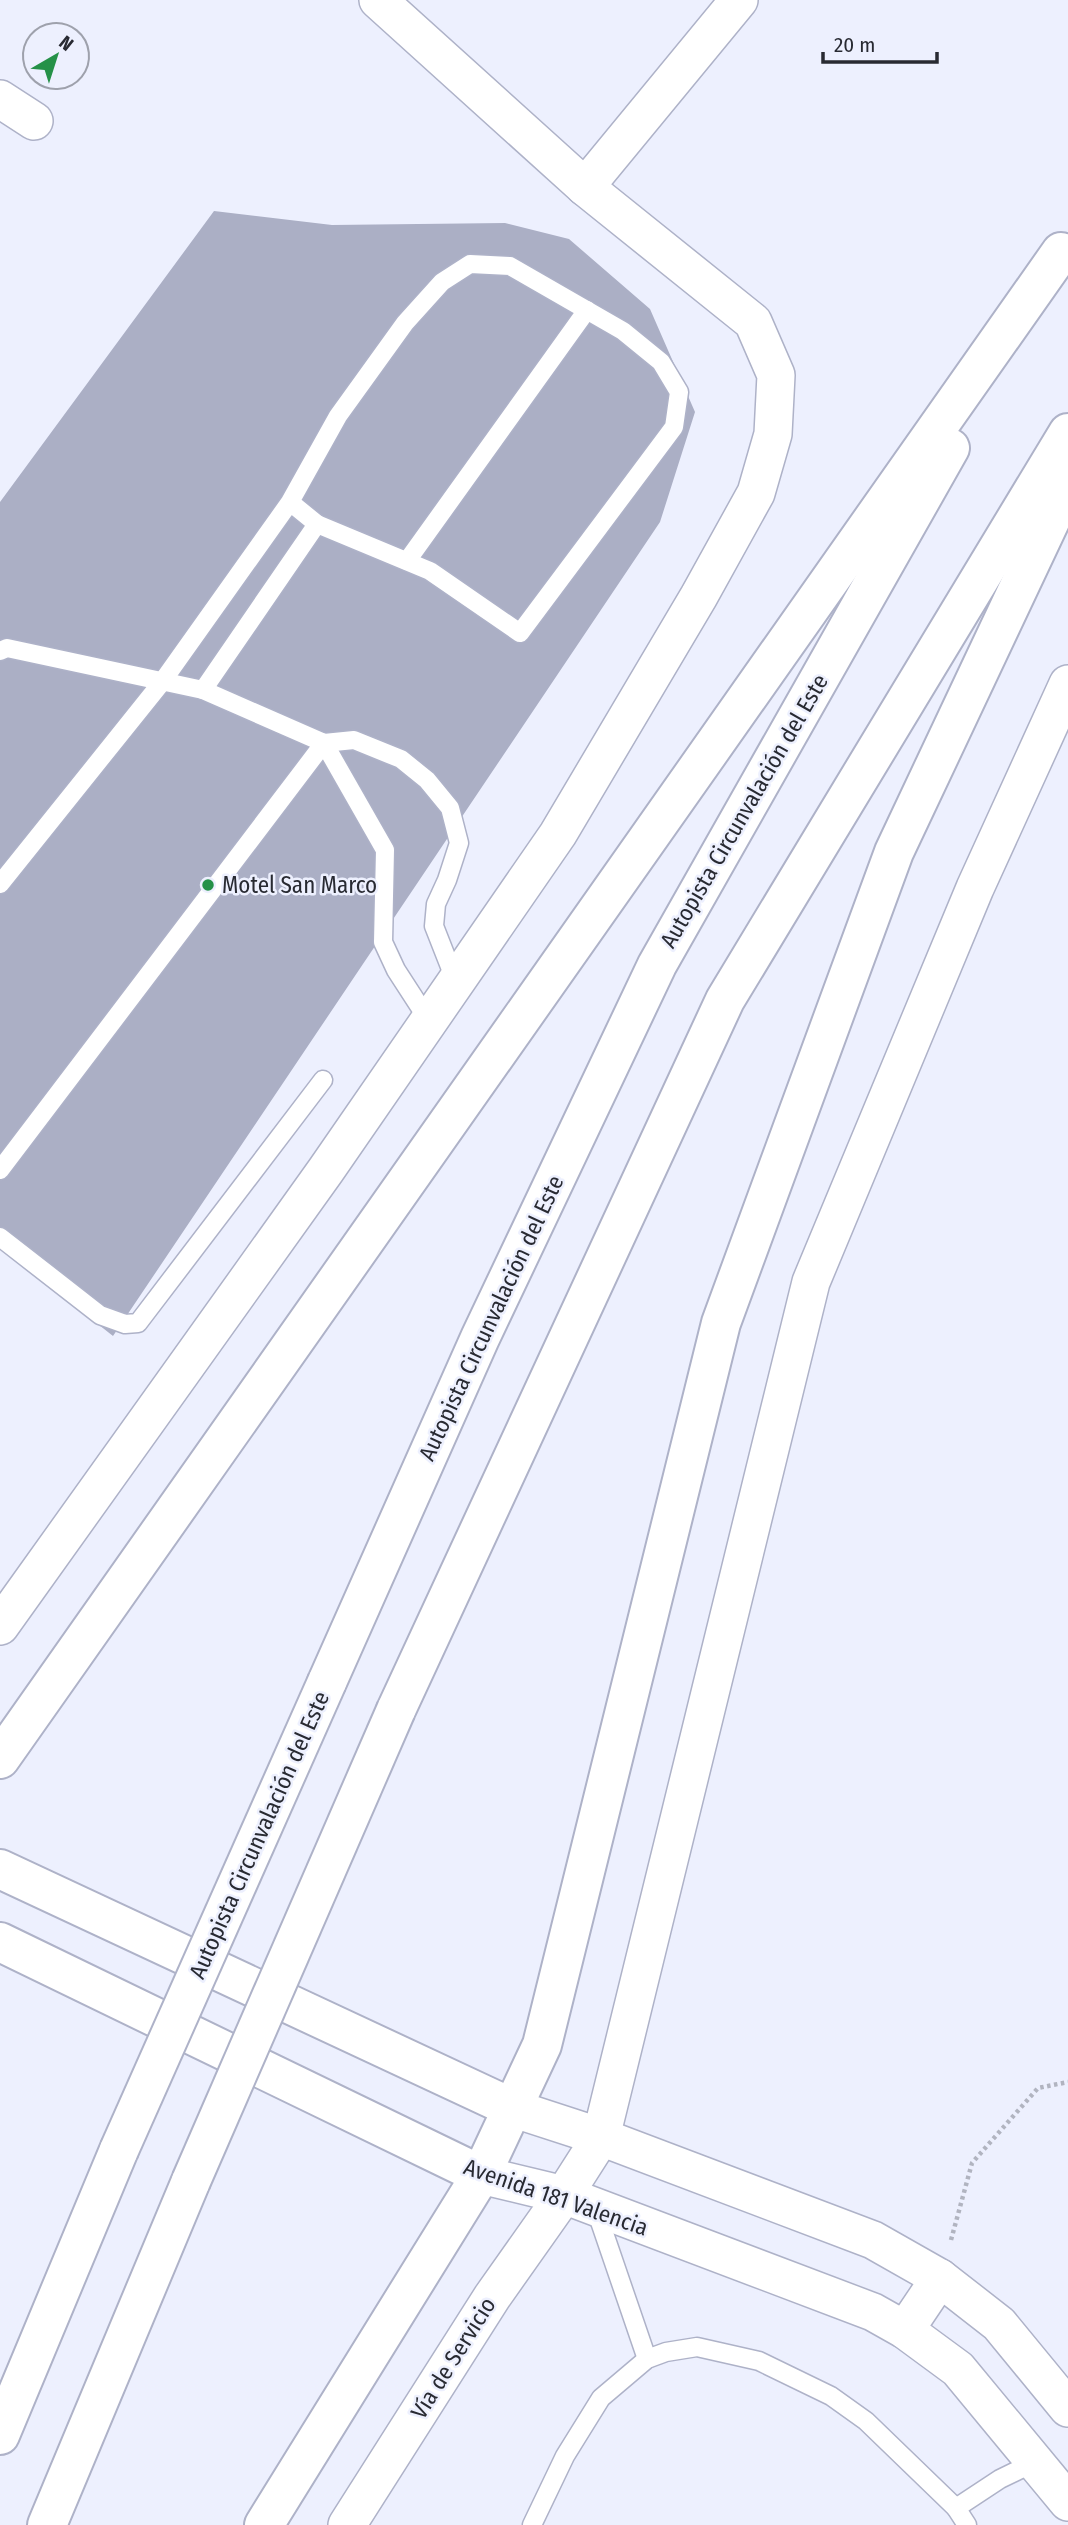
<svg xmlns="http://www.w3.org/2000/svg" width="1068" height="2525" font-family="'Fira Sans Condensed',sans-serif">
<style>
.building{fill:#abafc5}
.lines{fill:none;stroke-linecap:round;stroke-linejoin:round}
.service-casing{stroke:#aeb2c8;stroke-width:21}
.minor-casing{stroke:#aeb2c8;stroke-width:40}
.tertiary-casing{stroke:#aeb2c8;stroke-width:42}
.motorway-casing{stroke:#aeb2c8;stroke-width:42}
.path{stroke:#b1b4c0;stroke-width:4.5;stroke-dasharray:3.5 3.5;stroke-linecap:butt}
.service{stroke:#fff;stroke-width:18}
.minor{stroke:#fff;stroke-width:37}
.tertiary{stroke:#fff;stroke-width:38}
.motorway{stroke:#fff;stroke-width:38}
.motorway-bridge-casing{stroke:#aeb2c8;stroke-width:42;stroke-linecap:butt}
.motorway-bridge{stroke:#fff;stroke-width:38}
.poi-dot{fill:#259148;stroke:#edf0fe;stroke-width:2.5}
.labels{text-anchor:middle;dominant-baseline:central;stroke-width:5;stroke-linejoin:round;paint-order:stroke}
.street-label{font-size:23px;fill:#282a32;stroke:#edf0fe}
.poi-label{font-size:23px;fill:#282a32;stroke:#edf0fe;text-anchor:start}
</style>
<rect width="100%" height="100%" fill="#edf0fe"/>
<polygon class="building" points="214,211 332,225 505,223 569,239 650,309 695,412 660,522 113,1336 0,1247 0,502"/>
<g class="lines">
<g class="service-casing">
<g id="service">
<polyline points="407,561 587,310"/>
<polyline points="0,651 7,648 203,690 324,743 354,740 401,759 427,780 450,808 459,843 447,880 436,904 434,926 456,982"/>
<polyline points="203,690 317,524"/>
<polyline points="324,743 385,850 383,942 396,970 429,1021"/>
<polyline points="0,884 162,682 290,502 338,416 405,323 442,282 470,264 510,266 623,331 661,362 679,392 674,427 520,633 430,571 317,524 290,502"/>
<polyline points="0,1170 324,743"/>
<polyline points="0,1237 100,1315 125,1324 138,1323 323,1080"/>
<polyline points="595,2207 647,2359"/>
<polyline points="956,2508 967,2525"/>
<polyline points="532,2525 565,2456 601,2398 647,2359 666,2352 697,2347 759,2361 831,2396 866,2421 956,2508 1000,2479 1035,2462"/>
</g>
</g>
<g class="minor-casing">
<g id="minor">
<polyline points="0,99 34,121"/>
<polyline points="585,187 739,0"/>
<polyline points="0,1626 326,1170 558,834 699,596 756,493 773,434 776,375 753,322 585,187 378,0"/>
<polyline points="512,2108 601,2137 873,2240 940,2278 999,2324 1068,2408"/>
<polyline points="481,2175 564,2195 873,2312 905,2330 958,2369 1068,2502"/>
<polyline points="905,2330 940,2278"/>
<polyline points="347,2525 492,2297 564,2195 601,2137 811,1282 975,888 1068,684"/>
</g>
</g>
<g class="tertiary-casing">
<g id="tertiary">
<polyline points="0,1869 512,2108"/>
<polyline points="0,1942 481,2175"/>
</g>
</g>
<g class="motorway-casing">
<g id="motorway">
<polyline points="327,1682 480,1338 657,965 950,448"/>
<polyline points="396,1710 725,1000 1068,433"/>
<polyline points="0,1759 1061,252"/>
<polyline points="0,2435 119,2150"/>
<polyline points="47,2525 191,2181"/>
<polyline points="264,2525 481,2175 542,2045 721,1323 894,852 1068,483"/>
</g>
</g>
<polyline class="path" points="951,2240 972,2163 1038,2088 1068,2082"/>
<use href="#service" class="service"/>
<use href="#minor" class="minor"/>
<use href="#tertiary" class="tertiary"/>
<use href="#motorway" class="motorway"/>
<g class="motorway-bridge-casing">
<g id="motorway-bridge">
<polyline points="119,2150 327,1682"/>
<polyline points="191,2181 396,1710"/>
</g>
</g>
<use href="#motorway-bridge" class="motorway-bridge"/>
</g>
<circle class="poi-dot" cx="208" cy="885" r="7"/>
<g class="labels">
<g class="street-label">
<text transform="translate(744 811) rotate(-60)">Autopista Circunvalación del Este</text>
<text transform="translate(491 1318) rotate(-65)">Autopista Circunvalación del Este</text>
<text transform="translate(259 1835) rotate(-66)">Autopista Circunvalación del Este</text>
<text transform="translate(556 2197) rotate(19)">Avenida 181 Valencia</text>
<text transform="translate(453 2358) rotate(-58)">Vía de Servicio</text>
</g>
<g class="poi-label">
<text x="222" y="885">Motel San Marco</text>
</g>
</g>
<g transform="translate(56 56) rotate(39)"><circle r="33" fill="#edf0fe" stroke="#9ea1ac" stroke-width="2"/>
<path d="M0-5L12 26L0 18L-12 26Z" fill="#259148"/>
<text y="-10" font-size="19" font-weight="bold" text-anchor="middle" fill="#282a32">N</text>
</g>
<path d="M823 52v10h114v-10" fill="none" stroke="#282a32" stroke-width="3.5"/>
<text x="834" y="52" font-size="21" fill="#282a32" stroke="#edf0fe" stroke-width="5" paint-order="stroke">20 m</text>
</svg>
